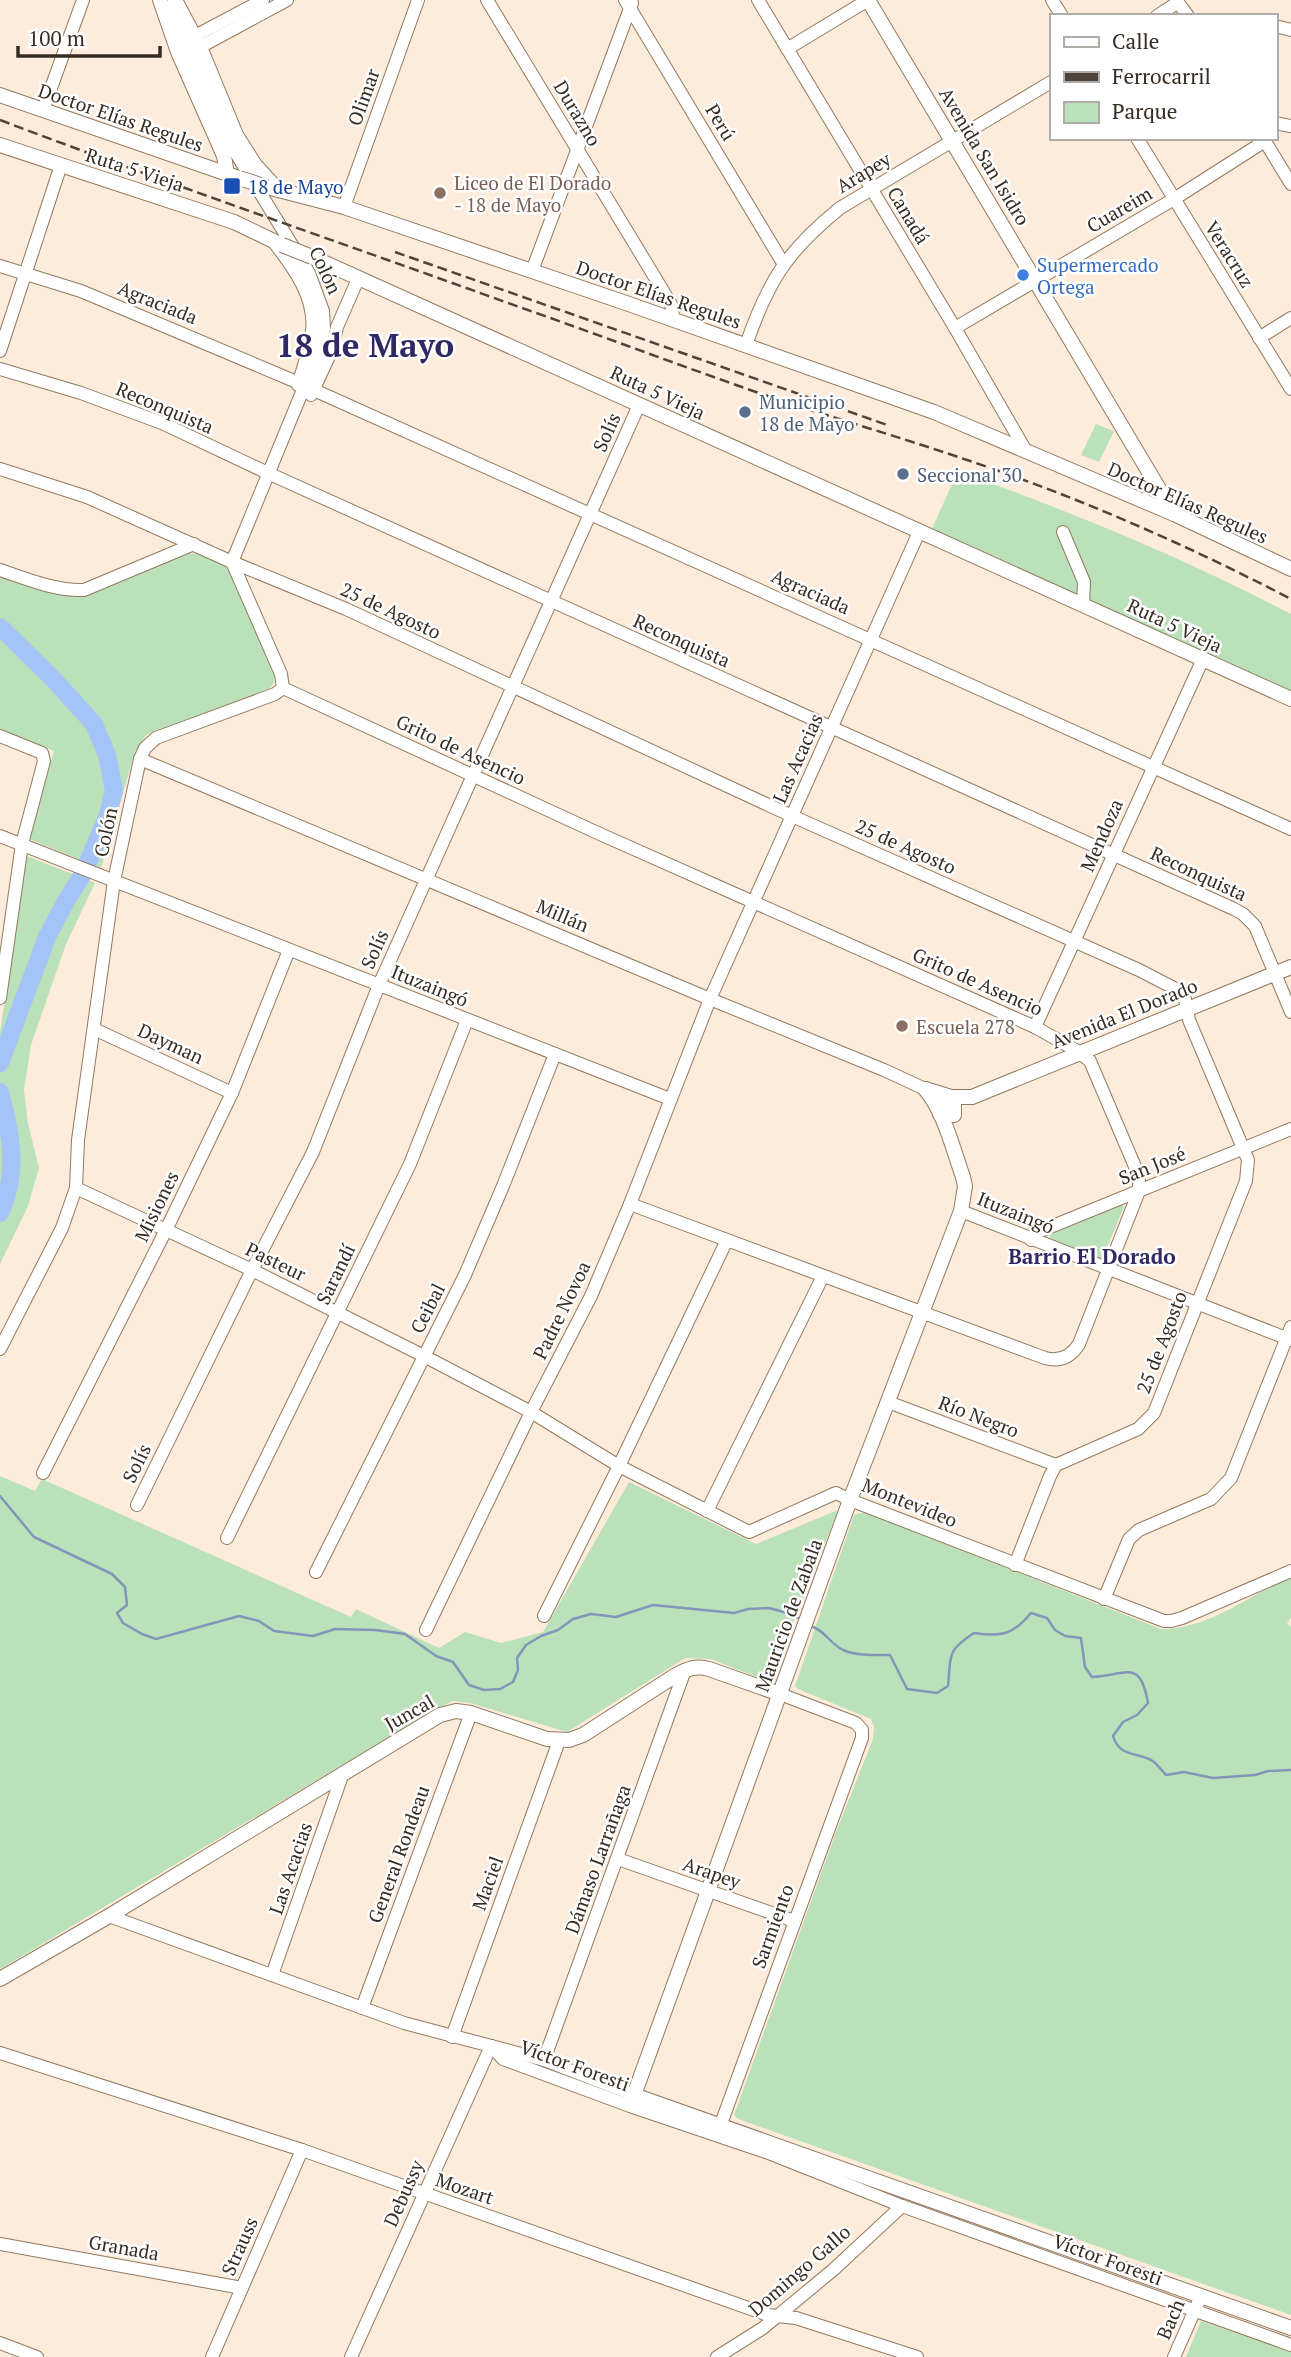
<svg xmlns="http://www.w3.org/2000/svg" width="1291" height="2357" font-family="'PT Serif',serif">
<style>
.green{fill:#bbe1bb}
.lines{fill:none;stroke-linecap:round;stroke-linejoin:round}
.stream{stroke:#8396b7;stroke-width:2.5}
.river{stroke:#a4c3f7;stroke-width:18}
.minor-casing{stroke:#92795f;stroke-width:14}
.tertiary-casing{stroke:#92795f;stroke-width:16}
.minor{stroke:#fff;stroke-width:12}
.tertiary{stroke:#fff;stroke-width:14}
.rail{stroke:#4f4439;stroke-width:2.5;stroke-dasharray:10 5;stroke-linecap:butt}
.tertiary-bridge-casing{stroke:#92795f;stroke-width:16;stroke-linecap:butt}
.tertiary-bridge{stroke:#fff;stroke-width:14}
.transit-dot{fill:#1a4fb4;stroke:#fff;stroke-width:2.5}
.education-dot{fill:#8d6e63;stroke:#fff;stroke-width:2.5}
.shop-dot{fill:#3f7fe0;stroke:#fff;stroke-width:2.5}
.service-dot{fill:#5c6f8a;stroke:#fff;stroke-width:2.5}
.labels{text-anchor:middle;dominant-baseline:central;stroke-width:5;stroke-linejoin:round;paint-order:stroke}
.street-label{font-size:19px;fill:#362c21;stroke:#fff}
.education-label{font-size:19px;fill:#785e54;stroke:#fff;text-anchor:start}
.transit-label{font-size:19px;fill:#164399;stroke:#fff;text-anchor:start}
.shop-label{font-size:19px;fill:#366cbe;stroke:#fff;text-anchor:start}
.service-label{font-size:19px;fill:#4e5e75;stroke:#fff;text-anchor:start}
.neighbourhood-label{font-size:21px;font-weight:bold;fill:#302863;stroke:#fff}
.town-label{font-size:33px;font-weight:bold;fill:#302863;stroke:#fff}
</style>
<rect width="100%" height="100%" fill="#fdecdb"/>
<g class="green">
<polygon points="1096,424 1114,431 1099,462 1081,455"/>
<path d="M958 471C1072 512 1184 558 1291 614V696L930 533Z"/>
<polygon points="188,553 202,555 229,568 275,675 274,683 270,688 147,734 135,752 101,868 29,839 54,751 0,730 0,575 90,593"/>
<polygon points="27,856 95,883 66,944 31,1045 24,1090 28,1123 39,1168 28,1206 0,1264 0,1032"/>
<polygon points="1120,1204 1124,1207 1102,1259 1050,1239 1050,1235"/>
<polygon points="0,1476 35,1491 42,1479 351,1617 356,1609 439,1648 465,1632 501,1643 543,1632 629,1482 756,1544 838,1510 770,1682 710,1659 685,1658 567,1732 470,1703 453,1701 431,1712 0,1969"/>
<path d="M865 1512 1161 1629C1207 1630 1251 1595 1291 1576V1618L1287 1623 1291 1627V2315L738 2119 734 2115 836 1832 873 1739 874 1727 871 1719 798 1689 795 1686 854 1515Z"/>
<polygon points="1201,2321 1291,2352 1291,2357 1186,2357"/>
</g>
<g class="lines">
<g class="stream">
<polyline points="0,1496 34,1537 112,1574 125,1587 127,1605 117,1613 123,1623 142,1634 156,1639 239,1616 259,1621 274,1631 313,1636 335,1629 375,1630 405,1634 436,1656 453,1662 469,1685 484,1690 500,1689 513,1682 518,1670 517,1658 526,1645 541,1636 558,1630 573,1619 591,1614 616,1617 653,1605 734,1613 748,1609 769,1608 791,1614 802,1620"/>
<path d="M811 1626C827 1632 829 1643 843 1650 856 1656 876 1655 890 1655L907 1689 937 1693 948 1686C951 1656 946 1651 974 1633 1001 1637 1013 1635 1031 1613L1047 1618 1055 1630 1065 1636 1081 1638 1085 1667 1092 1677C1126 1676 1140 1657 1148 1703L1137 1715 1123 1722 1113 1736C1120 1759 1139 1751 1154 1762 1158 1765 1162 1771 1166 1775L1184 1772 1213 1778 1255 1775 1268 1771 1291 1770"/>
</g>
<g class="river">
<polyline points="0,627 54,680 94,724 107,755 114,790 108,815 83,874 66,901 47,937 0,1063"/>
<path d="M0 1092C11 1133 19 1173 0 1213"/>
</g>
<g class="minor-casing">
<g id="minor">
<polyline points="487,0 671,304 674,320"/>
<polyline points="625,0 783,263"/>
<polyline points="758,0 955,328 1026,451"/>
<polyline points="1052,0 1062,16"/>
<polyline points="1176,0 1188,16"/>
<polyline points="166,7 177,23 214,111 234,150 309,273 323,311 324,328 321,346 232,562 281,674 283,688"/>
<polyline points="1157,16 1177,3"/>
<polyline points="1275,26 1291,30"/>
<polyline points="195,36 263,0"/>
<polyline points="200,47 287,0"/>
<polyline points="787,49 868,0"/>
<polyline points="43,110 83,0"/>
<polyline points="1275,123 1291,126"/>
<polyline points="1137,138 1291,389"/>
<polyline points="1263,138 1291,184"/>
<polyline points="344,207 418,0"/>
<path d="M273 241C293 267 316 297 312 331 310 350 303 367 298 385"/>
<polyline points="0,266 81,291 299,383"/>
<polyline points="532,271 632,3"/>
<polyline points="955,328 1174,199 1265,141"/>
<polyline points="1259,338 1291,318"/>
<path d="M746 345C768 281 787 251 840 208L1051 82"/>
<polyline points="0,351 61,165"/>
<polyline points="0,369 81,393 162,423 270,474 1234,909 1243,914 1255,926 1291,1012"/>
<polyline points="314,390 1291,829"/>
<polyline points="311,395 331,352 337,327 358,279"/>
<polyline points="0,469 87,497 232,562 346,609 792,816 1139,970 1172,987 1185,999 1189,1020 1248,1160 1246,1181 1154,1413 1138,1429 1056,1465 1050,1476 1015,1565"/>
<polyline points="1063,532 1084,582 1083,604"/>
<path d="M0 570C27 579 55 591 84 590L194 544"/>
<path d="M283 688 600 834 1035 1027 1079 1052 1090 1061 1139 1176V1191L1079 1344C1071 1357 1060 1362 1045 1358L630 1204"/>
<polyline points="0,736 42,753 44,761 22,844 0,998"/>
<polyline points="140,759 710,999 884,1070 925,1089"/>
<polyline points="0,836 670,1099"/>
<polyline points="1035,1027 1203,659"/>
<polyline points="94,1029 232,1093"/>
<polyline points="76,1188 252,1270 424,1356 531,1412 619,1466 749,1532 836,1493 850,1500 1164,1621 1171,1621 1182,1618 1291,1571"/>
<polyline points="961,1211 1291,1340"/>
<polyline points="1031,1240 1038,1232 1291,1129"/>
<polyline points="0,1349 62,1228 76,1188 78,1140 114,881 140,759 145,748 156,738 275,694 283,688"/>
<polyline points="888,1402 1056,1465"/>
<polyline points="43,1473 166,1230 232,1093 289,950"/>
<polyline points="137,1505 252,1270 313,1152 379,985 639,405"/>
<polyline points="707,1511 823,1276"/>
<polyline points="227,1538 410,1164 467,1020"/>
<polyline points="316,1572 465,1275 503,1186 555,1054"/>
<polyline points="1104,1599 1129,1539 1139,1530 1211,1499 1231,1478 1291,1327"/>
<polyline points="544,1616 619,1466 727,1240"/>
<polyline points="426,1630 531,1412 591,1296 630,1204 710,999 919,532"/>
<polyline points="618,1859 794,1921"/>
<polyline points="109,1916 404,2023 544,2060 634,2095 631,2102"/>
<polyline points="272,1975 343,1773"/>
<polyline points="362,2008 471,1713"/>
<polyline points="452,2037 559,1741"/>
<polyline points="491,2046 503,2059 630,2106 766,2152 902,2206 1291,2345"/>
<polyline points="0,2053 302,2150 768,2315 796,2318 917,2357"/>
<polyline points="544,2060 685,1670"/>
<polyline points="718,2132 862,1738 862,1730 856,1723 780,1694"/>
<polyline points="0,2244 242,2288"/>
<polyline points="0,2343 37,2357"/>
<polyline points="212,2357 302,2150"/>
<polyline points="351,2357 491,2046"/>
<polyline points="717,2357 763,2328 833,2270 902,2206"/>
<polyline points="1174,2357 1198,2303"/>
</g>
</g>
<g class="tertiary-casing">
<g id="tertiary">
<polyline points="160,0 178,52 224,156 227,174"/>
<polyline points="175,0 200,47 236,135 255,165 276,188"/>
<polyline points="868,0 1174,514"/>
<polyline points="0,95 239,178"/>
<polyline points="0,145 234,222 282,245"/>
<polyline points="267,187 344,207 626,303 934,412 1174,514 1291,569"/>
<polyline points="312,257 1291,699"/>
<path d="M925 1089C944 1111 953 1149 963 1177L965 1186 961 1211 850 1500 634 2095 1291 2328"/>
<polyline points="925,1089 951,1097 972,1097 1291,967"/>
<polyline points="940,1114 954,1115 954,1104 951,1097 944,1101"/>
<path d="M0 1979 109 1916 440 1715 456 1711 471 1713 547 1739 569 1740 583 1735 676 1675C687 1669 697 1665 709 1669L780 1694"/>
</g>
</g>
<use href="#minor" class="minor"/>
<use href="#tertiary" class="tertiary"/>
<g class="rail">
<path d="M0 120C169 184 339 242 508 303 591 332 673 363 756 392 826 416 897 436 967 460 1078 497 1187 545 1291 599"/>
<polyline points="395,252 890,426"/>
</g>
<g class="tertiary-bridge-casing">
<g id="tertiary-bridge">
<polyline points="239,178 267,187"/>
<polyline points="282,245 312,257"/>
</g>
</g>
<use href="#tertiary-bridge" class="tertiary-bridge"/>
</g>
<rect class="transit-dot" x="223" y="177" width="18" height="18" rx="3.5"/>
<g class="education-dot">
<circle cx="440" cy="193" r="7"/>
<circle cx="902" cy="1026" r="7"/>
</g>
<circle class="shop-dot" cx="1023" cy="275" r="7"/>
<g class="service-dot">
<circle cx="745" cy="412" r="7"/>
<circle cx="903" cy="474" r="7"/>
</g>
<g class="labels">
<g class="street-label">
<text transform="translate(363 97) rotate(-70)">Olimar</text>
<text transform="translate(578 113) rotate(59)">Durazno</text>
<text transform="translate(121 117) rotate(19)">Doctor Elías Regules</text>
<text transform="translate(721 122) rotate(59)">Perú</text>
<text transform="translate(985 156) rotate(59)">Avenida San Isidro</text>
<text transform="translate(135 169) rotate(18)">Ruta 5 Vieja</text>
<text transform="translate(863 172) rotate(-31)">Arapey</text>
<text transform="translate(1119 209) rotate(-30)">Cuareim</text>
<text transform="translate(909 215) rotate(59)">Canadá</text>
<text transform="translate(1230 254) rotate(58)">Veracruz</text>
<text transform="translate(326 270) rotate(65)">Colón</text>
<text transform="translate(659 294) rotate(19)">Doctor Elías Regules</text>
<text transform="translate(158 302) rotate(22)">Agraciada</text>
<text transform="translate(658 392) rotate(25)">Ruta 5 Vieja</text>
<text transform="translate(165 407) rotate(23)">Reconquista</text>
<text transform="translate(606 432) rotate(-66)">Solís</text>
<text transform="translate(1188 502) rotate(24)">Doctor Elías Regules</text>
<text transform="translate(811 591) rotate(24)">Agraciada</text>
<text transform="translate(391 610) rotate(25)">25 de Agosto</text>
<text transform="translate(1175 625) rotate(25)">Ruta 5 Vieja</text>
<text transform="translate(682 640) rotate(24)">Reconquista</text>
<text transform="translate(461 749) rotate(25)">Grito de Asencio</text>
<text transform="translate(797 758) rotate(-66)">Las Acacias</text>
<text transform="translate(105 832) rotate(-78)">Colón</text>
<text transform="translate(1101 835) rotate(-66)">Mendoza</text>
<text transform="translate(906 846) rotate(24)">25 de Agosto</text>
<text transform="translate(1199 873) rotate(25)">Reconquista</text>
<text transform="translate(563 915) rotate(23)">Millán</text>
<text transform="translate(374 949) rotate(-66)">Solís</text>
<text transform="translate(978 981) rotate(24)">Grito de Asencio</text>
<text transform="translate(430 985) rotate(22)">Ituzaingó</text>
<text transform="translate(1124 1013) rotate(-22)">Avenida El Dorado</text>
<text transform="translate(171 1043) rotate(25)">Dayman</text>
<text transform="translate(1152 1165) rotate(-22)">San José</text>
<text transform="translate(156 1206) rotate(-64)">Misiones</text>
<text transform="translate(1016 1212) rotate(22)">Ituzaingó</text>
<text transform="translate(276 1261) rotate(26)">Pasteur</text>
<text transform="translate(335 1274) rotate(-64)">Sarandí</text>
<text transform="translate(427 1308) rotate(-63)">Ceibal</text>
<text transform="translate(561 1310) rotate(-64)">Padre Novoa</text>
<text transform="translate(1161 1342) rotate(-69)">25 de Agosto</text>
<text transform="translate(979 1416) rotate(21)">Río Negro</text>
<text transform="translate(136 1463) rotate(-64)">Solís</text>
<text transform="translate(910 1502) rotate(22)">Montevideo</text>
<text transform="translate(788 1615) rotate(-70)">Mauricio de Zabala</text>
<text transform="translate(409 1712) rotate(-29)">Juncal</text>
<text transform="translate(398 1854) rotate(-70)">General Rondeau</text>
<text transform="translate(597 1859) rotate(-70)">Dámaso Larrañaga</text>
<text transform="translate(290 1868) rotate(-71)">Las Acacias</text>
<text transform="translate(712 1872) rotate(19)">Arapey</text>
<text transform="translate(487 1883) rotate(-70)">Maciel</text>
<text transform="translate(772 1926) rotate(-70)">Sarmiento</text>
<text transform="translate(575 2065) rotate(20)">Víctor Foresti</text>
<text transform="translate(465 2188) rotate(19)">Mozart</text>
<text transform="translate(403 2193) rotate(-66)">Debussy</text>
<text transform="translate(239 2246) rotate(-66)">Strauss</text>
<text transform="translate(124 2247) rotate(10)">Granada</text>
<text transform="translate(1108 2259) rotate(20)">Víctor Foresti</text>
<text transform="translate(799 2270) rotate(-41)">Domingo Gallo</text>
<text transform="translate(1170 2319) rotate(-67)">Bach</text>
</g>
<g class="education-label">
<text x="454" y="182">Liceo de El Dorado<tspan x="454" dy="22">- 18 de Mayo</tspan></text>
<text x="916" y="1026">Escuela 278</text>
</g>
<g class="transit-label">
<text x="248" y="186">18 de Mayo</text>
</g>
<g class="shop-label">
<text x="1037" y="264">Supermercado<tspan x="1037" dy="22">Ortega</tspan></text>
</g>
<g class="service-label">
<text x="759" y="401">Municipio<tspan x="759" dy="22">18 de Mayo</tspan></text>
<text x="917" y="474">Seccional 30</text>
</g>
<g class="neighbourhood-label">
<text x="1092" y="1256">Barrio El Dorado</text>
</g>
<g class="town-label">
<text x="365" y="344">18 de Mayo</text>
</g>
</g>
<rect x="1050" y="14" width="228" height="126" fill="#ffffff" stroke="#afaba6" stroke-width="2"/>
<rect x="1064" y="37" width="35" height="10" fill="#ffffff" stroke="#afaba6" stroke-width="2"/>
<text x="1112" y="49" font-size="21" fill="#362c21">Calle</text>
<rect x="1064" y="72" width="35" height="10" fill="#4f4439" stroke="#afaba6" stroke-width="2"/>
<text x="1112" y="84" font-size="21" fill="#362c21">Ferrocarril</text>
<rect x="1064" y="102" width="35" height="21" fill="#bbe1bb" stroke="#afaba6" stroke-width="2"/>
<text x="1112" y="119" font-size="21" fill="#362c21">Parque</text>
<path d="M18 46v10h142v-10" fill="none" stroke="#362c21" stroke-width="3.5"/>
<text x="28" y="46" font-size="21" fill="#362c21" stroke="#ffffff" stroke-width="5" paint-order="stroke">100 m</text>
</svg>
